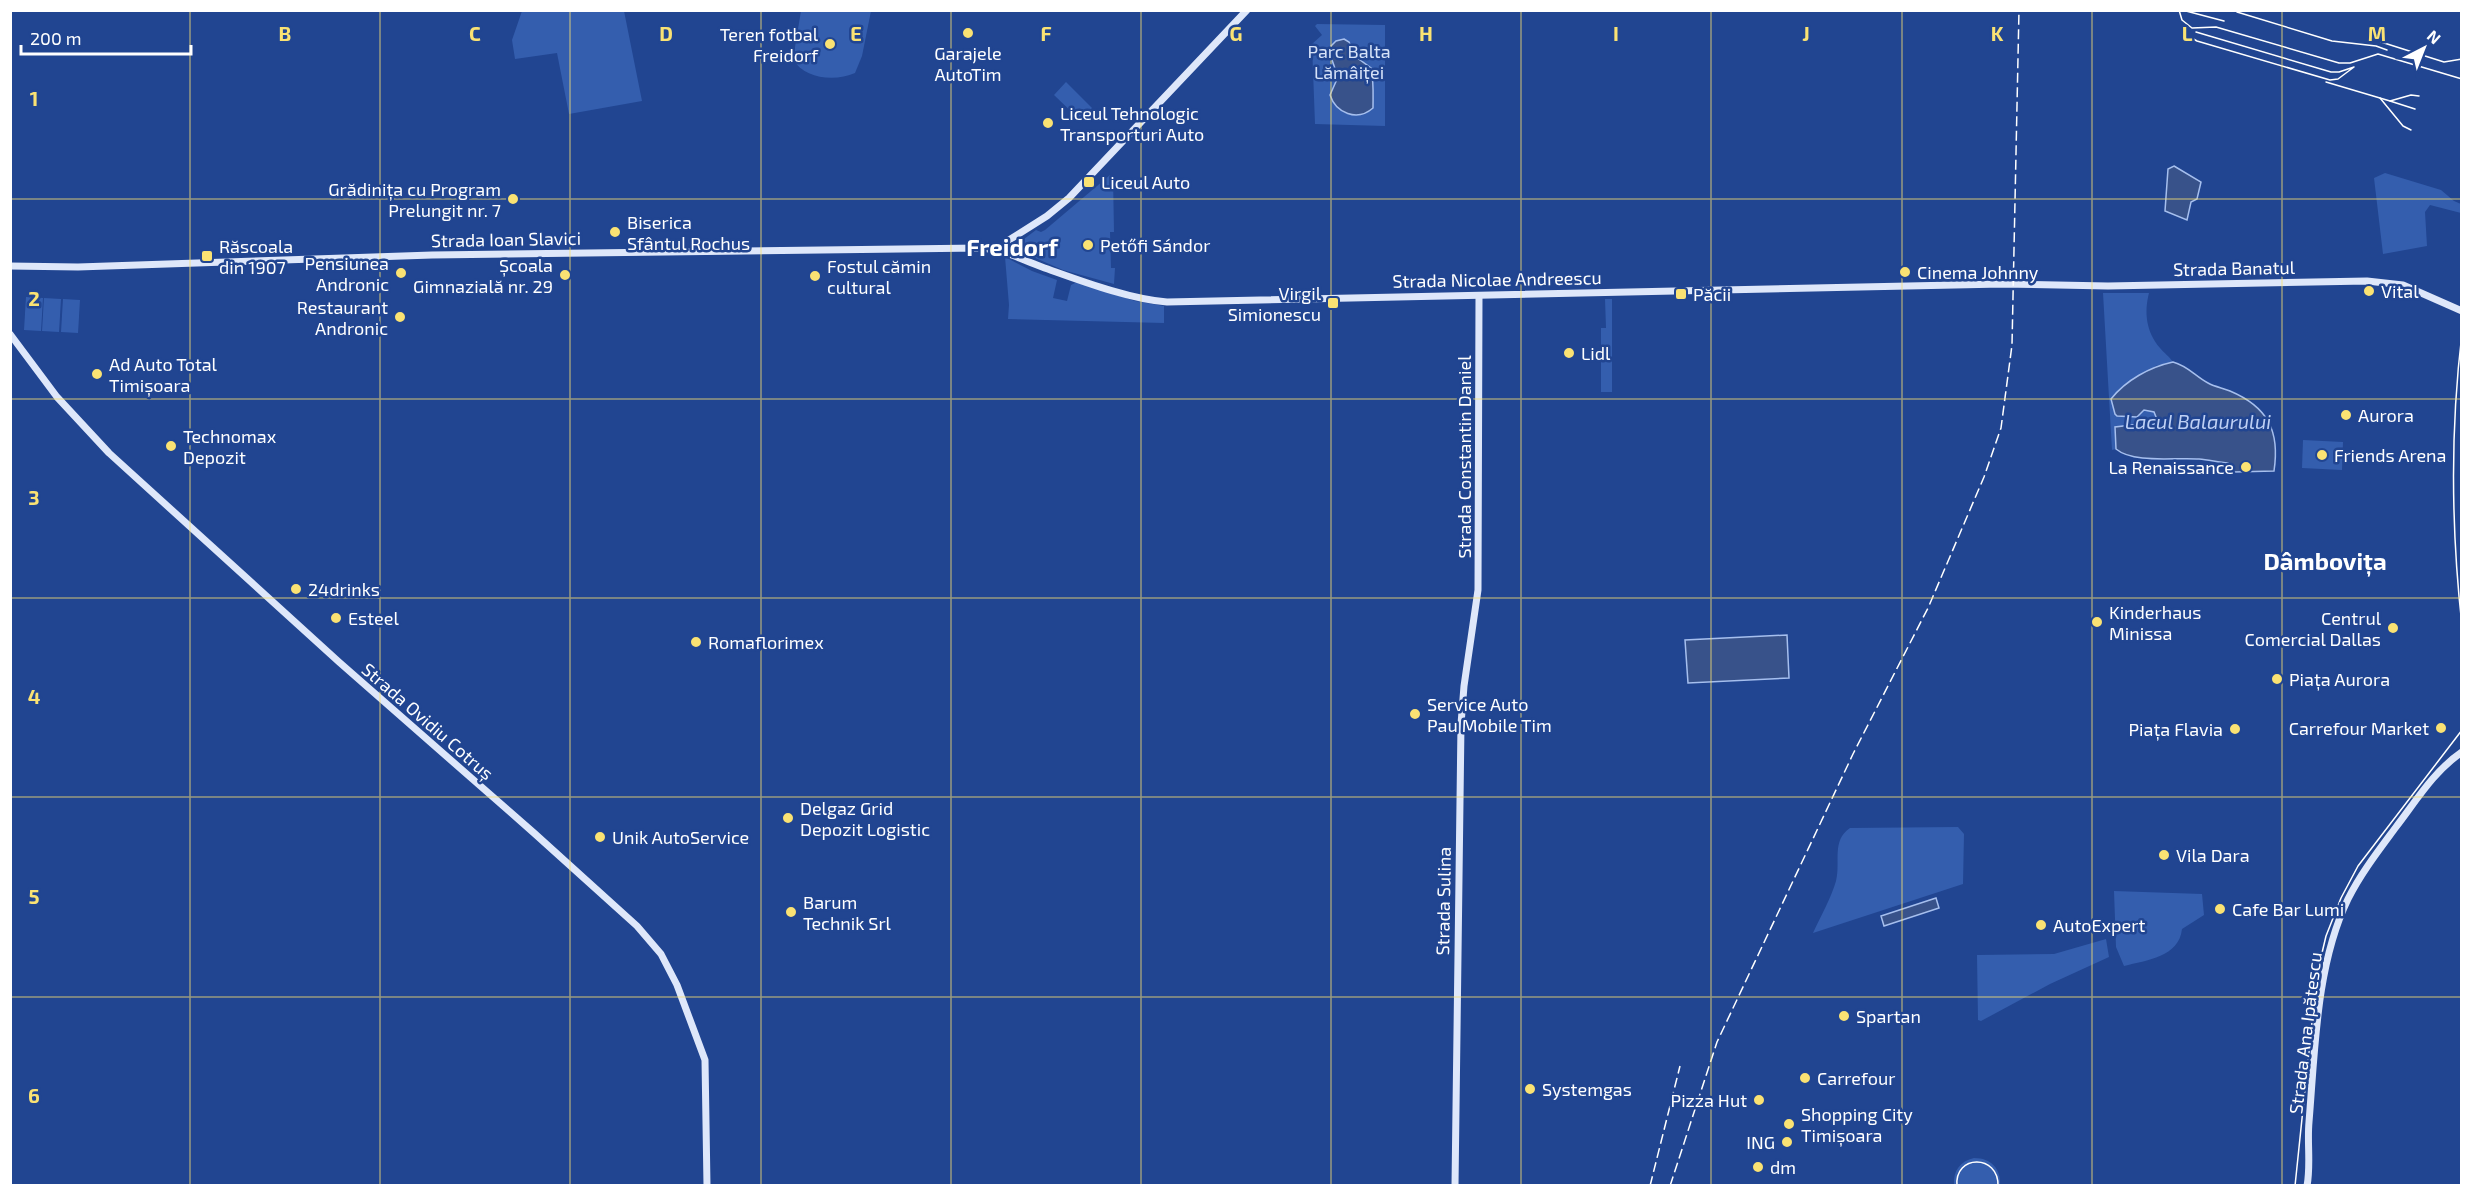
<svg xmlns="http://www.w3.org/2000/svg" width="2472" height="1196" font-family="'Exo 2',sans-serif">
<style>
.green{fill:#345eae}
.water{fill:#38528a;stroke:#a6bfee;stroke-width:1.5}
.lines{fill:none;stroke-linecap:round;stroke-linejoin:round}
.secondary{stroke:#dee7fa;stroke-width:7}
.tram{stroke:#fff;stroke-width:1.5}
.rail{stroke:#fff;stroke-width:1.5;stroke-dasharray:10 4.5;stroke-linecap:butt}
.grid{fill:none;stroke:#fae273;stroke-width:1.5;stroke-opacity:0.55}
.poi-dot{fill:#fae273;stroke:#214591;stroke-width:2}
.labels{text-anchor:middle;dominant-baseline:central;stroke-width:5;stroke-linejoin:round;paint-order:stroke}
.poi-label{font-size:18px;fill:#fff;stroke:#214591;text-anchor:start}
.park-label{font-size:18px;fill:#d7e3f9;stroke:#214591}
.street-label{font-size:18px;fill:#fff;stroke:#214591}
.water-label{font-size:20px;font-style:italic;fill:#bed0f4;stroke:#214591}
.district-label{font-size:24px;font-weight:bold;fill:#fff;stroke:#214591}
.grid-label{font-size:20px;text-anchor:middle;font-weight:bold;fill:#fae273;stroke:#214591;stroke-width:5;stroke-linejoin:round;paint-order:stroke}
</style>
<rect width="100%" height="100%" fill="#214591"/>
<g class="green">
<polygon points="522,11 624,11 642,101 569,114 557,53 515,59 512,40"/>
<path d="M801 11H871L862 56 855 73C835 82 804 79 793 59Z"/>
<polygon points="1317,24 1385,25 1385,126 1315,124 1312,44 1322,35 1315,26"/>
<polygon points="1066,82 1092,108 1080,120 1054,95"/>
<polygon points="2385,173 2441,190 2454,201 2461,204 2461,213 2430,205 2425,212 2427,246 2383,254 2374,178"/>
<polygon points="1110,175 1113,176 1114,232 1110,232 1111,268 1115,268 1114,284 1063,270 1017,250 1016,245 1036,230 1041,232 1045,230"/>
<polygon points="1005,257 1032,271 1057,280 1053,298 1067,301 1071,285 1077,282 1135,301 1164,306 1164,323 1008,319 1009,305"/>
<path d="M2103 293H2149C2144 312 2146 332 2160 348 2164 353 2169 356 2173 362L2155 366 2117 416 2137 417 2143 410 2154 412 2159 422 2151 426 2115 427 2116 449 2112 450Z"/>
<polygon points="26,297 43,298 41,331 24,330"/>
<polygon points="44,298 61,299 59,332 42,331"/>
<polygon points="63,299 80,300 78,333 61,332"/>
<polygon points="1605,299 1612,299 1612,392 1601,392 1601,328 1606,328"/>
<polygon points="2303,440 2343,442 2342,470 2302,468"/>
<path d="M1958 827 1964 834 1963 884 1813 933C1821 916 1831 898 1836 881 1841 862 1831 841 1850 828Z"/>
<path d="M2114 891 2202 894 2204 915 2182 929C2179 957 2147 960 2124 966L2116 947Z"/>
<polygon points="2106,939 2109,957 2050,984 1981,1021 1978,1020 1977,955 2054,954"/>
<path d="M1974 1158C1991 1158 2001 1169 2000 1185H1954C1953 1171 1960 1161 1974 1158Z"/>
</g>
<g class="water">
<path d="M1344 39 1349 42 1356 57 1371 68C1374 82 1373 94 1373 108 1357 122 1336 113 1330 95L1338 77 1331 57V46L1336 41Z"/>
<polygon points="2174,166 2201,182 2197,199 2191,202 2187,220 2165,211 2168,169"/>
<path d="M2173 362C2188 366 2195 376 2208 383 2215 387 2223 388 2230 391 2268 407 2280 431 2274 471L2234 472 2228 463C2218 462 2209 460 2199 459 2176 457 2134 464 2116 449L2115 427 2140 424 2151 426 2158 422 2154 412 2144 410 2137 417 2117 416 2115 414 2111 399C2126 380 2150 367 2173 362Z"/>
<polygon points="1787,635 1789,678 1688,683 1685,640"/>
<polygon points="1936,898 1939,908 1884,926 1881,916"/>
</g>
<g class="lines">
<g class="secondary">
<polyline points="1002,251 1009,240 1047,216 1069,198 1247,10"/>
<path d="M10 266 78 267 432 255 980 248C1003 249 1020 259 1042 267 1079 280 1128 299 1167 302L2002 284 2108 286 2367 281 2403 285 2462 311"/>
<polyline points="10,334 57,397 109,453 339,662 534,833 637,926 661,954 677,985 705,1060 707,1186"/>
<polyline points="1455,1186 1461,724 1464,686 1478,590 1479,296"/>
<path d="M2307 1186C2311 1165 2307 1143 2309 1122 2315 1050 2316 965 2348 899 2361 873 2379 850 2396 827 2416 801 2434 771 2462 752"/>
</g>
<g class="tram">
<polyline points="2179,10 2182,20 2192,28 2216,27 2339,63 2350,63 2378,54 2462,79"/>
<polyline points="2186,11 2224,21"/>
<polyline points="2237,12 2332,41 2376,46 2387,50"/>
<polyline points="2190,37 2197,41 2330,80 2338,79 2354,67 2339,72 2331,72 2196,32"/>
<polyline points="2381,42 2444,62 2462,59"/>
<polyline points="2326,82 2390,101 2411,95 2419,96"/>
<polyline points="2380,98 2403,126 2411,130"/>
<polyline points="2390,101 2415,109"/>
<path d="M2462 333C2450 432 2451 527 2462 626"/>
<path d="M1957 1186C1954 1154 1999 1154 1998 1186"/>
<polyline points="2295,1186 2317,974 2326,936 2341,898 2358,866 2462,730"/>
</g>
<g class="rail">
<polyline points="1650,1186 1680,1066"/>
<polyline points="1670,1186 1717,1042 1853,754 1928,608 1984,477 2001,428 2012,345 2019,10"/>
</g>
</g>
<path class="grid" d="M190 10V1186M380 10V1186M570 10V1186M761 10V1186M951 10V1186M1141 10V1186M1331 10V1186M1521 10V1186M1711 10V1186M1902 10V1186M2092 10V1186M2282 10V1186M10 199H2462M10 399H2462M10 598H2462M10 797H2462M10 997H2462"/>
<g class="poi-dot">
<circle cx="968" cy="33" r="6"/>
<circle cx="830" cy="44" r="6"/>
<circle cx="1048" cy="123" r="6"/>
<rect x="1083" y="176" width="12" height="12" rx="3"/>
<circle cx="513" cy="199" r="6"/>
<circle cx="615" cy="232" r="6"/>
<circle cx="1088" cy="245" r="6"/>
<rect x="201" y="250" width="12" height="12" rx="3"/>
<circle cx="1905" cy="272" r="6"/>
<circle cx="401" cy="273" r="6"/>
<circle cx="565" cy="275" r="6"/>
<circle cx="815" cy="276" r="6"/>
<circle cx="2369" cy="291" r="6"/>
<rect x="1675" y="288" width="12" height="12" rx="3"/>
<rect x="1327" y="297" width="12" height="12" rx="3"/>
<circle cx="400" cy="317" r="6"/>
<circle cx="1569" cy="353" r="6"/>
<circle cx="97" cy="374" r="6"/>
<circle cx="2346" cy="415" r="6"/>
<circle cx="171" cy="446" r="6"/>
<circle cx="2322" cy="455" r="6"/>
<circle cx="2246" cy="467" r="6"/>
<circle cx="296" cy="589" r="6"/>
<circle cx="336" cy="618" r="6"/>
<circle cx="2097" cy="622" r="6"/>
<circle cx="2393" cy="628" r="6"/>
<circle cx="696" cy="642" r="6"/>
<circle cx="2277" cy="679" r="6"/>
<circle cx="1415" cy="714" r="6"/>
<circle cx="2441" cy="728" r="6"/>
<circle cx="2235" cy="729" r="6"/>
<circle cx="788" cy="818" r="6"/>
<circle cx="600" cy="837" r="6"/>
<circle cx="2164" cy="855" r="6"/>
<circle cx="2220" cy="909" r="6"/>
<circle cx="791" cy="912" r="6"/>
<circle cx="2041" cy="925" r="6"/>
<circle cx="1844" cy="1016" r="6"/>
<circle cx="1805" cy="1078" r="6"/>
<circle cx="1530" cy="1089" r="6"/>
<circle cx="1759" cy="1100" r="6"/>
<circle cx="1789" cy="1124" r="6"/>
<circle cx="1787" cy="1142" r="6"/>
<circle cx="1758" cy="1167" r="6"/>
</g>
<g class="labels">
<g class="poi-label">
<text x="818" y="34" text-anchor="end">Teren fotbal<tspan x="818" dy="21">Freidorf</tspan></text>
<text x="968" y="53" text-anchor="middle">Garajele<tspan x="968" dy="21">AutoTim</tspan></text>
<text x="1060" y="113">Liceul Tehnologic<tspan x="1060" dy="21">Transporturi Auto</tspan></text>
<text x="1101" y="182">Liceul Auto</text>
<text x="501" y="189" text-anchor="end">Grădinița cu Program<tspan x="501" dy="21">Prelungit nr. 7</tspan></text>
<text x="627" y="222">Biserica<tspan x="627" dy="21">Sfântul Rochus</tspan></text>
<text x="1100" y="245">Petőfi Sándor</text>
<text x="219" y="246">Răscoala<tspan x="219" dy="21">din 1907</tspan></text>
<text x="389" y="263" text-anchor="end">Pensiunea<tspan x="389" dy="21">Andronic</tspan></text>
<text x="553" y="265" text-anchor="end">Școala<tspan x="553" dy="21">Gimnazială nr. 29</tspan></text>
<text x="827" y="266">Fostul cămin<tspan x="827" dy="21">cultural</tspan></text>
<text x="1917" y="272">Cinema Johnny</text>
<text x="2381" y="291">Vital</text>
<text x="1321" y="293" text-anchor="end">Virgil<tspan x="1321" dy="21">Simionescu</tspan></text>
<text x="1693" y="294">Păcii</text>
<text x="388" y="307" text-anchor="end">Restaurant<tspan x="388" dy="21">Andronic</tspan></text>
<text x="1581" y="353">Lidl</text>
<text x="109" y="364">Ad Auto Total<tspan x="109" dy="21">Timișoara</tspan></text>
<text x="2358" y="415">Aurora</text>
<text x="183" y="436">Technomax<tspan x="183" dy="21">Depozit</tspan></text>
<text x="2334" y="455">Friends Arena</text>
<text x="2234" y="467" text-anchor="end">La Renaissance</text>
<text x="308" y="589">24drinks</text>
<text x="2109" y="612">Kinderhaus<tspan x="2109" dy="21">Minissa</tspan></text>
<text x="348" y="618">Esteel</text>
<text x="2381" y="618" text-anchor="end">Centrul<tspan x="2381" dy="21">Comercial Dallas</tspan></text>
<text x="708" y="642">Romaflorimex</text>
<text x="2289" y="679">Piața Aurora</text>
<text x="1427" y="704">Service Auto<tspan x="1427" dy="21">Pau Mobile Tim</tspan></text>
<text x="2429" y="728" text-anchor="end">Carrefour Market</text>
<text x="2223" y="729" text-anchor="end">Piața Flavia</text>
<text x="800" y="808">Delgaz Grid<tspan x="800" dy="21">Depozit Logistic</tspan></text>
<text x="612" y="837">Unik AutoService</text>
<text x="2176" y="855">Vila Dara</text>
<text x="803" y="902">Barum<tspan x="803" dy="21">Technik Srl</tspan></text>
<text x="2232" y="909">Cafe Bar Lumi</text>
<text x="2053" y="925">AutoExpert</text>
<text x="1856" y="1016">Spartan</text>
<text x="1817" y="1078">Carrefour</text>
<text x="1542" y="1089">Systemgas</text>
<text x="1747" y="1100" text-anchor="end">Pizza Hut</text>
<text x="1801" y="1114">Shopping City<tspan x="1801" dy="21">Timișoara</tspan></text>
<text x="1775" y="1142" text-anchor="end">ING</text>
<text x="1770" y="1167">dm</text>
</g>
<g class="park-label">
<text x="1349" y="51">Parc Balta<tspan x="1349" dy="21">Lămâiței</tspan></text>
</g>
<g class="street-label">
<text transform="translate(506 239) rotate(-1)">Strada Ioan Slavici</text>
<text transform="translate(2234 268) rotate(-1)">Strada Banatul</text>
<text transform="translate(1497 279) rotate(-1)">Strada Nicolae Andreescu</text>
<text transform="translate(1464 457) rotate(-90)">Strada Constantin Daniel</text>
<text transform="translate(428 721) rotate(41)">Strada Ovidiu Cotruș</text>
<text transform="translate(1443 901) rotate(-89)">Strada Sulina</text>
<text transform="translate(2305 1033) rotate(-83)">Strada Ana Ipătescu</text>
</g>
<g class="water-label">
<text x="2198" y="421">Lacul Balaurului</text>
</g>
<g class="district-label">
<text x="1012" y="246">Freidorf</text>
<text x="2325" y="560">Dâmbovița</text>
</g>
</g>
<g class="grid-label">
<text x="285" y="41">B</text>
<text x="475" y="41">C</text>
<text x="666" y="41">D</text>
<text x="856" y="41">E</text>
<text x="1046" y="41">F</text>
<text x="1236" y="41">G</text>
<text x="1426" y="41">H</text>
<text x="1616" y="41">I</text>
<text x="1806" y="41">J</text>
<text x="1997" y="41">K</text>
<text x="2187" y="41">L</text>
<text x="2377" y="41">M</text>
<text x="34" y="106">1</text>
<text x="34" y="306">2</text>
<text x="34" y="505">3</text>
<text x="34" y="704">4</text>
<text x="34" y="904">5</text>
<text x="34" y="1103">6</text>
</g>
<rect width="2472" height="1196" fill="none" stroke="#ffffff" stroke-width="24"/>
<g transform="translate(2424 48) rotate(42)" stroke="#214591" stroke-width="4.5" paint-order="stroke">
<path d="M0-4.5L10 22L0 15L-10 22Z" fill="#ffffff"/>
<text y="-9" font-size="16" font-weight="bold" text-anchor="middle" fill="#ffffff">N</text>
</g>
<path d="M21 45v9h170v-9" fill="none" stroke="#ffffff" stroke-width="3"/>
<text x="30" y="45" font-size="18" fill="#ffffff" stroke="#214591" stroke-width="4.5" paint-order="stroke">200 m</text>
</svg>
